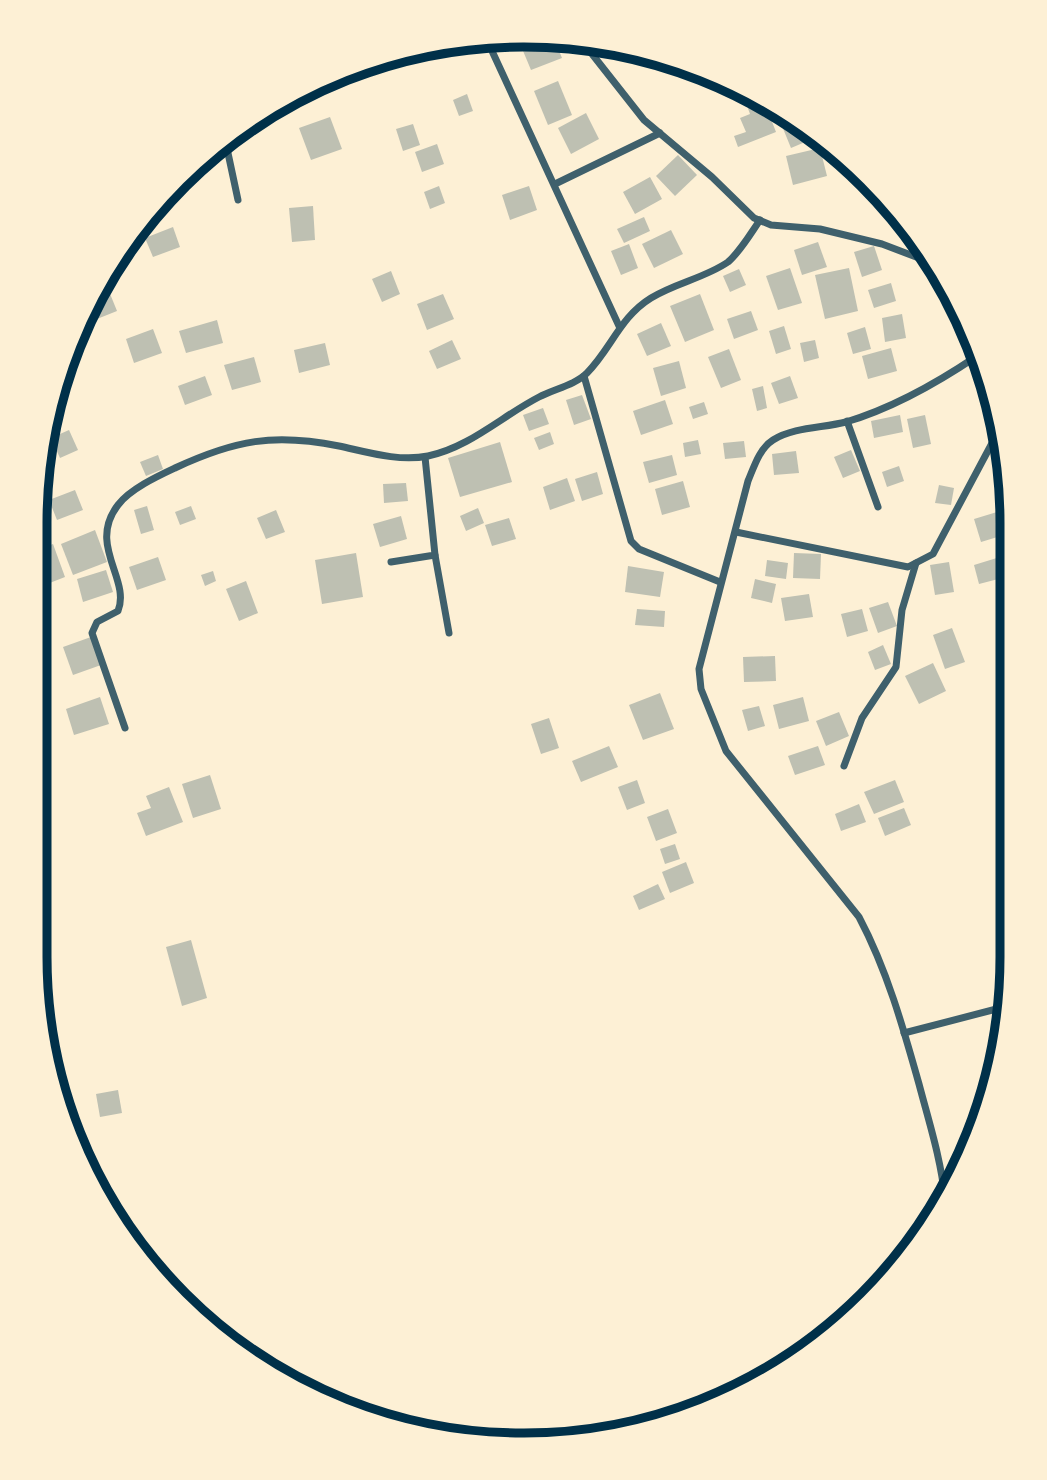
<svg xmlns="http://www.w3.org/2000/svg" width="1047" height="1480" font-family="'Playfair Display',serif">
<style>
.building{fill:#bec0b2}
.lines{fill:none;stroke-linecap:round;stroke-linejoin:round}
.minor{stroke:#3f606c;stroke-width:7}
.rim{fill:none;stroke:#003049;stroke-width:9}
</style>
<rect width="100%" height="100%" fill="#fdf0d5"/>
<g class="building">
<polygon points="545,36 553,36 562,58 531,70 521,46"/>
<polygon points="558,81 572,115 548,125 534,91"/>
<polygon points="467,94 473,111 459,116 453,100"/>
<polygon points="759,98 764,101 776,132 738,147 734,136 746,132 740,118 750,114 746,103"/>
<polygon points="586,113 599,139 571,154 558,128"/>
<polygon points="330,117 342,149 311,160 299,128"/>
<polygon points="795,120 817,137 791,148 782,126"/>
<polygon points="413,124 420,145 403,151 396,129"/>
<polygon points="437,144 444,164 422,172 415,152"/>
<polygon points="820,148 827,176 793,185 786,156"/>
<polygon points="678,155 697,175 675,196 656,176"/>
<polygon points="650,177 662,199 635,214 623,192"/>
<polygon points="439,186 445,203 430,209 424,192"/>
<polygon points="529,186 537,210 510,220 502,195"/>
<polygon points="876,187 891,201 893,205 878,209 873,188"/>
<polygon points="313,206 315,240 292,242 289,208"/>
<polygon points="644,217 650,231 624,243 617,229"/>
<polygon points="173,227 180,247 153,257 145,238"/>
<polygon points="671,230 683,254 654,268 642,244"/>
<polygon points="818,242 827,267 802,275 794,250"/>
<polygon points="629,244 638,268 621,275 611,251"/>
<polygon points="874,246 882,270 862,277 854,252"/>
<polygon points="790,268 802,303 778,310 766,276"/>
<polygon points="849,268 858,311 825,319 815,275"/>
<polygon points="739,269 746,285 730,292 723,276"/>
<polygon points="391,271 400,294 382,302 372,279"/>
<polygon points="104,279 117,311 92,321 88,312 100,281"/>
<polygon points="891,283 896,301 874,308 868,290"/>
<polygon points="443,294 454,319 427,330 417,304"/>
<polygon points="700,294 714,330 685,342 670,306"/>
<polygon points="751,311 758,330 734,339 727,319"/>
<polygon points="902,314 906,338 885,342 882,318"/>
<polygon points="217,320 223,343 186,353 179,331"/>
<polygon points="661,323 671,346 647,356 637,334"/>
<polygon points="784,326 791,349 776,354 769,331"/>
<polygon points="865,327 871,349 853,354 847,333"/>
<polygon points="153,329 162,353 134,363 126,339"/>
<polygon points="452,340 461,359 437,369 429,351"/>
<polygon points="815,340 819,358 804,362 800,343"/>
<polygon points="325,343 330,365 299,373 294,350"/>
<polygon points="891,348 897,371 868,379 862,356"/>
<polygon points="729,349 741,380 721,388 708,357"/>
<polygon points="254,357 261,382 232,390 224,365"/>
<polygon points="679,361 686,388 661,396 653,368"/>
<polygon points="205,376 212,395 185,405 178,386"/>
<polygon points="790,376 798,398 779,404 771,383"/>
<polygon points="763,386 767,408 757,411 752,389"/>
<polygon points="582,395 591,419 574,425 566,400"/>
<polygon points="665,400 673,424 641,435 633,411"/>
<polygon points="704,402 708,414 693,419 689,407"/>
<polygon points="543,408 549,424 529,431 523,415"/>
<polygon points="900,415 903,432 874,438 871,421"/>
<polygon points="925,415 931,444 913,448 907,419"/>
<polygon points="69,430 78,450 60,458 51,438"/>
<polygon points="550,432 554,444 539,450 534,438"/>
<polygon points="698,440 701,454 685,457 683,443"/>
<polygon points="744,441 746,457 725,459 723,443"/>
<polygon points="500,442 512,482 460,497 448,458"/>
<polygon points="851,450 860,471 843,478 834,457"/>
<polygon points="796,451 799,473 774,475 772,454"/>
<polygon points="158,455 163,469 146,476 140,462"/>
<polygon points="672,455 677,475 649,483 643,462"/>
<polygon points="899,466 904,481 887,487 882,472"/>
<polygon points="597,472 603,494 582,501 575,479"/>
<polygon points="567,478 575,501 550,510 543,487"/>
<polygon points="683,481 690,507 662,515 655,489"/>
<polygon points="406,483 408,501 384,503 383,484"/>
<polygon points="939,485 954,488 951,505 935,503"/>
<polygon points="75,490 83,510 57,520 49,500"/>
<polygon points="147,506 154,530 141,534 134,510"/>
<polygon points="191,506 196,519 180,525 175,512"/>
<polygon points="478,508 484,523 466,531 460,516"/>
<polygon points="276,510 285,532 266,539 257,518"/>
<polygon points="997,512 1004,535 981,542 974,519"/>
<polygon points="401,516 407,539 380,547 373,524"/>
<polygon points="509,518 516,539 492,546 485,525"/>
<polygon points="95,530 107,562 73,575 61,544"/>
<polygon points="53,544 65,577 42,586 42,548"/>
<polygon points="356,553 363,597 322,604 315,560"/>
<polygon points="794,553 821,554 820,579 793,578"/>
<polygon points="158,557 166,580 137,590 129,567"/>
<polygon points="1000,557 1006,577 979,584 974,565"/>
<polygon points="767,560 788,563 786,579 765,576"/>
<polygon points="949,562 954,592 935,595 930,565"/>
<polygon points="628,566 664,572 660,597 625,592"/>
<polygon points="106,570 113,592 83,602 77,579"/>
<polygon points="213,571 216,581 205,586 201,575"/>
<polygon points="755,579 776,584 772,603 751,598"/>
<polygon points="246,581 258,613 239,621 226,589"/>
<polygon points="809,594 813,617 785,621 781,598"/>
<polygon points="888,602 897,626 878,633 869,608"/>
<polygon points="637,609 665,611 664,627 635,625"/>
<polygon points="862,609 868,631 847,637 841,614"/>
<polygon points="952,628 965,662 945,669 933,635"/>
<polygon points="91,637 101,665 73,675 63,647"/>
<polygon points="883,645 891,664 875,670 868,652"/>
<polygon points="775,656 776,681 744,682 743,657"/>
<polygon points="933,663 946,691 919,704 905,676"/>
<polygon points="660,693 674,729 643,740 629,705"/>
<polygon points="100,697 109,724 74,735 66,709"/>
<polygon points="803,697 809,721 779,729 773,705"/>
<polygon points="759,706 765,726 748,731 742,710"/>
<polygon points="839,712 849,736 826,746 816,721"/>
<polygon points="549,718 559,748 541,754 531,724"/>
<polygon points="609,746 618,767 581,782 572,761"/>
<polygon points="818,746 825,765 795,775 788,756"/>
<polygon points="210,775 221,809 193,818 182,784"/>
<polygon points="637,780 645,803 627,810 618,787"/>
<polygon points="895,780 904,802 874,814 864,792"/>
<polygon points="169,787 183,822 146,836 137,813 151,808 146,796"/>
<polygon points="859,804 866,822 841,831 835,814"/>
<polygon points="904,808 911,825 885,836 878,818"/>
<polygon points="668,809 677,833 656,841 647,817"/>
<polygon points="675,844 680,859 665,864 660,849"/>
<polygon points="686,862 694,883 670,893 662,872"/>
<polygon points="658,884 665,899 639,910 633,896"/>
<polygon points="191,940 207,998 182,1006 166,947"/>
<polygon points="118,1090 122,1113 100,1117 96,1094"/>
</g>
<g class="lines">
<g class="minor">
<polyline points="486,38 619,326"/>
<polyline points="581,40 644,120 712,177 754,218 771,225 820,229 882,244 932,263"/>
<polyline points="318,91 331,77"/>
<polyline points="225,139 238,200"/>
<polyline points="555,184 660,133"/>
<polyline points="959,304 963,311"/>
<polyline points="584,376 631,541 639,549 720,582"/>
<polyline points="847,421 878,507"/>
<polyline points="736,532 908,567 933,554 999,430"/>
<polyline points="435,555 449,633"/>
<polyline points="391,562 435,555 425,457"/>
<path d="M125 728 92 633 97 622 118 611C131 579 87 545 118 505 130 489 158 476 175 468 235 440 274 433 339 446 367 452 399 462 428 456 470 447 502 416 539 397 554 389 575 385 587 373 611 349 620 317 651 298 675 283 705 278 728 262 740 252 751 233 760 220"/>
<polyline points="844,766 862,718 896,667 902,610 916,563"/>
<polyline points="904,1033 1008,1006"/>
<path d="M945 1199C941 1159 929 1122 919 1084 903 1027 887 970 859 917L726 751 701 689 699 669 748 481C754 467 759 449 773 440 794 427 823 428 846 422 893 408 937 383 977 356"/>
</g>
</g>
<path d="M0 0H1047V1480H0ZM523 47H524A476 476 0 0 1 1000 523V957A476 476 0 0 1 524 1433H523A476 476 0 0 1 47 957V523A476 476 0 0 1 523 47Z" fill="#fdf0d5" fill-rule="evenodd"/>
<path class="rim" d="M523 47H524A476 476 0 0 1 1000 523V957A476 476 0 0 1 524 1433H523A476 476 0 0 1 47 957V523A476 476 0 0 1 523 47Z"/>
</svg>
